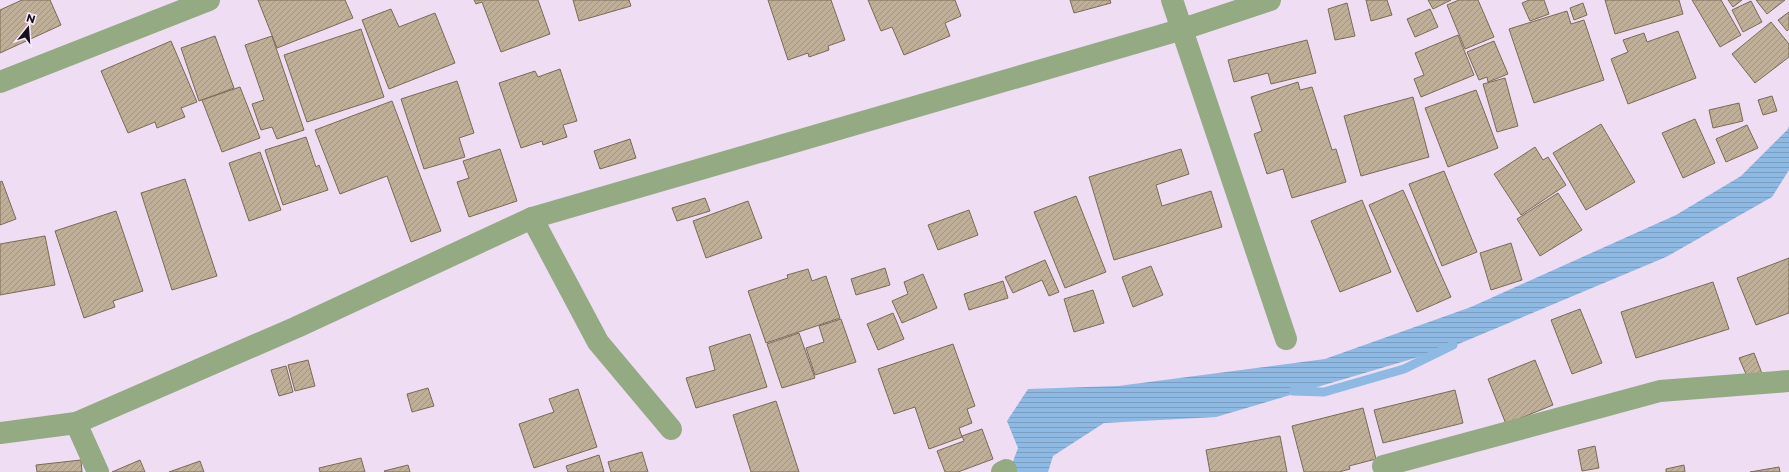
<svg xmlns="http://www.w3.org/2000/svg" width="1789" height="472" font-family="Montserrat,sans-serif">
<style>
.water{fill:url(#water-rules)}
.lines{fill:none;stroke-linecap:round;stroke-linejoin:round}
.stream{stroke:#8eb9e3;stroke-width:9}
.building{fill:url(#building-hatch);stroke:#7a6a55}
.minor{stroke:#93aa83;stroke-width:22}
</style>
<defs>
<pattern id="water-rules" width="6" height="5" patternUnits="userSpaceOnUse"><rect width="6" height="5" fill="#8eb9e3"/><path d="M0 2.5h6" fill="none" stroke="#7a9ec2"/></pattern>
<pattern id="building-hatch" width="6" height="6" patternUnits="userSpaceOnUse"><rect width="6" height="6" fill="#c0af98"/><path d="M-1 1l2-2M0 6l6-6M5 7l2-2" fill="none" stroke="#a49682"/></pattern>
</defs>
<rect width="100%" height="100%" fill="#efddf4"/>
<polygon class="water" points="1789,126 1789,170 1772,197 1666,257 1449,348 1216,417 1104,423 1053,456 1048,472 1009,472 1018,448 1007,421 1028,389 1118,386 1325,359 1471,307 1676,215 1741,176 1788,129"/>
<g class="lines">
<polyline class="stream" points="1293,391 1324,392 1404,369 1453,345"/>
</g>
<g class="building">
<polygon points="22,0 50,0 61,25 0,53 0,10"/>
<polygon points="258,0 345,0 353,18 277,48"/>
<polygon points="474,0 538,0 550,34 501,52 482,2 476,4"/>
<polygon points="573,0 629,0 631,6 579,21"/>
<polygon points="768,0 831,0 845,40 828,46 829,50 809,57 808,53 788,60"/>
<polygon points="868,0 955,0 961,16 945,23 950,36 904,55 892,27 881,31"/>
<polygon points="1070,0 1110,0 1111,3 1074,13"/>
<polygon points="1366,0 1387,0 1392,15 1371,21"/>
<polygon points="1428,0 1451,0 1433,9"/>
<polygon points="1459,0 1478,0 1494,37 1465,49 1447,5"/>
<polygon points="1529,0 1544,0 1549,14 1530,21 1522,3"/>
<polygon points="1605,0 1679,0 1683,14 1615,34"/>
<polygon points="1692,0 1721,0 1741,35 1720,47"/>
<polygon points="1728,0 1742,0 1733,7"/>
<polygon points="1756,0 1785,0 1767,14"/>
<polygon points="1751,1 1762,22 1743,32 1732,10"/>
<polygon points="1347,3 1355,36 1335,40 1328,9"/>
<polygon points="1583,3 1587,15 1574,20 1570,8"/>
<polygon points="391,9 399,27 435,13 455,63 389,89 362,20"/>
<polygon points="1430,9 1438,27 1415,37 1407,19"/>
<polygon points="1567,11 1571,24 1584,20 1604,80 1534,103 1509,29"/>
<polygon points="1789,12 1789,29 1787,31 1778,20"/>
<polygon points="1771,22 1789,44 1789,57 1755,83 1732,54"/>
<polygon points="361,29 384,97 307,122 284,55"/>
<polygon points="1678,31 1696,78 1628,104 1611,59 1628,52 1623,40 1644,33 1647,42"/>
<polygon points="1458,35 1474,75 1421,97 1414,79 1424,75 1415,53"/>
<polygon points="215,36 234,88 199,101 181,48"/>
<polygon points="272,36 304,130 277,139 272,127 261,130 252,104 264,100 245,45"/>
<polygon points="1307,40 1316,73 1271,84 1268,73 1234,82 1228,60"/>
<polygon points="171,41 197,102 181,108 185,117 157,128 155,122 128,133 101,71"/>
<polygon points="1494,41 1508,74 1488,82 1487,77 1479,80 1467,52"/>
<polygon points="560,69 577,121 563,125 567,137 543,145 542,141 521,148 499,83 535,71 538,77"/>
<polygon points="1505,78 1518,126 1497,132 1483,84"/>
<polygon points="457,81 474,133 459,138 465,157 424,169 401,99"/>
<polygon points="1298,82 1300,90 1312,87 1332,150 1336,149 1346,182 1292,198 1283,169 1267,174 1254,134 1262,131 1251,97"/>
<polygon points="240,87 260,138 222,152 202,100"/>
<polygon points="1476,90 1498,148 1448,167 1425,108"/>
<polygon points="1772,96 1777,111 1763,115 1758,100"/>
<polygon points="1413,97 1429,157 1361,176 1344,116"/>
<polygon points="392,101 441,231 411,242 387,176 340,194 315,130"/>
<polygon points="1739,103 1743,121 1713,128 1709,110"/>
<polygon points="1695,119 1715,163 1683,178 1662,133"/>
<polygon points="1601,124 1635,182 1586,210 1553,153"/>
<polygon points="1747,125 1758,148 1726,162 1716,139"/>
<polygon points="306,137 316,167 319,165 328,190 283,205 265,150"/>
<polygon points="630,139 636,158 600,169 594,151"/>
<polygon points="1535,147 1543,160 1548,157 1566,185 1521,215 1494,174"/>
<polygon points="500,149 517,201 469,217 457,182 469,178 463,161"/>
<polygon points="1181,149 1189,174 1156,185 1162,206 1211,191 1222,227 1114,260 1089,177"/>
<polygon points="260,152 281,210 249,221 229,163"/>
<polygon points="1444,171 1477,252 1442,266 1409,184"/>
<polygon points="185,179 217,276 172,290 141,193"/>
<polygon points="2,181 16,219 0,225 0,182"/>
<polygon points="1403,190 1451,297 1417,312 1369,205"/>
<polygon points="1558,193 1582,230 1540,256 1517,219"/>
<polygon points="1076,196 1106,272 1065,288 1034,212"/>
<polygon points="705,198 710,211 677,221 672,208"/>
<polygon points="1362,200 1391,272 1340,292 1311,221"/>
<polygon points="748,201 762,238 706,258 693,221"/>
<polygon points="969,210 978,235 938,250 928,225"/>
<polygon points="116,211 143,291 113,301 115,307 84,318 55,231"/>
<polygon points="45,236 55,285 0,295 0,244"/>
<polygon points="1511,243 1522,280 1491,290 1480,253"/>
<polygon points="1789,258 1789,313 1756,325 1737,278"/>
<polygon points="1045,260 1059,292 1049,296 1042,280 1013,293 1005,277"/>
<polygon points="1151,266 1163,295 1133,307 1122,277"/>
<polygon points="885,268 890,285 856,295 851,279"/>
<polygon points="808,269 812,281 826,276 840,318 766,343 748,291 788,278 787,275"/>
<polygon points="923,274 937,308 902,323 892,301 908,294 904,282"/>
<polygon points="1003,281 1008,298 969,310 964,294"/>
<polygon points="1713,282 1729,329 1636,358 1621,312"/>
<polygon points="1093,290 1104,323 1074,332 1064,299"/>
<polygon points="1580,309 1602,363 1572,374 1551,320"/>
<polygon points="893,313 904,339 878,350 867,324"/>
<polygon points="841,319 856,362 815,375 806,348 824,342 819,326"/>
<polygon points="799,333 815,378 782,388 767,344"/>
<polygon points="750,334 767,387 696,408 686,378 715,370 709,347"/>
<polygon points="953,344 975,406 967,409 972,423 959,428 962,437 929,449 915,407 894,414 878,369"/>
<polygon points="1754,353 1763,376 1749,381 1739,358"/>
<polygon points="308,360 315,386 295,391 288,365"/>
<polygon points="1535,360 1553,405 1506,424 1488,379"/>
<polygon points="286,366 293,392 279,396 271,370"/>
<polygon points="428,388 434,406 412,412 407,394"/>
<polygon points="578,389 597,447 534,468 519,424 554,412 549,399"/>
<polygon points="1455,390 1463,423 1383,443 1374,410"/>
<polygon points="776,401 799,472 751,472 733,415"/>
<polygon points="1363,408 1376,459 1349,466 1350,469 1339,472 1304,472 1292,426"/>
<polygon points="982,429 993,459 958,472 945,472 937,451 964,441 962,436"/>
<polygon points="1280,436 1287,472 1210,472 1206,450"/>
<polygon points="1595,446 1599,468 1582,471 1578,450"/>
<polygon points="642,452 648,472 611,472 608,462"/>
<polygon points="599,455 604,472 568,472 566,466"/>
<polygon points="361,458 365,472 320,472 319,468"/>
<polygon points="81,460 82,472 37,472 36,465"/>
<polygon points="140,460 145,472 112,472"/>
<polygon points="200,461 204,472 169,472"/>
<polygon points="408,465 410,472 385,472 384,471"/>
<polygon points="1684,465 1685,472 1666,472 1666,469"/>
<polygon points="1779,467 1780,472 1750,472"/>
</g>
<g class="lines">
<g class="minor">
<polyline points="1172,0 1286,339"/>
<polyline points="0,82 209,0"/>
<polyline points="532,218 598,342 671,429"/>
<polyline points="76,423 98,472"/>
<polyline points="0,433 76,423 297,327 532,218 1183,29 1270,0"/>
<polyline points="1383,466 1660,391 1789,381"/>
<polyline points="1002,472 1006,470"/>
</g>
</g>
<g transform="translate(28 28) rotate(17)" stroke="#faebfe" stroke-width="3" paint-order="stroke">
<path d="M0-3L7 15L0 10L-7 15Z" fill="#161018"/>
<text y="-6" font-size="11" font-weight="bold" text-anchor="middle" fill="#161018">N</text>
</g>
</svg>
